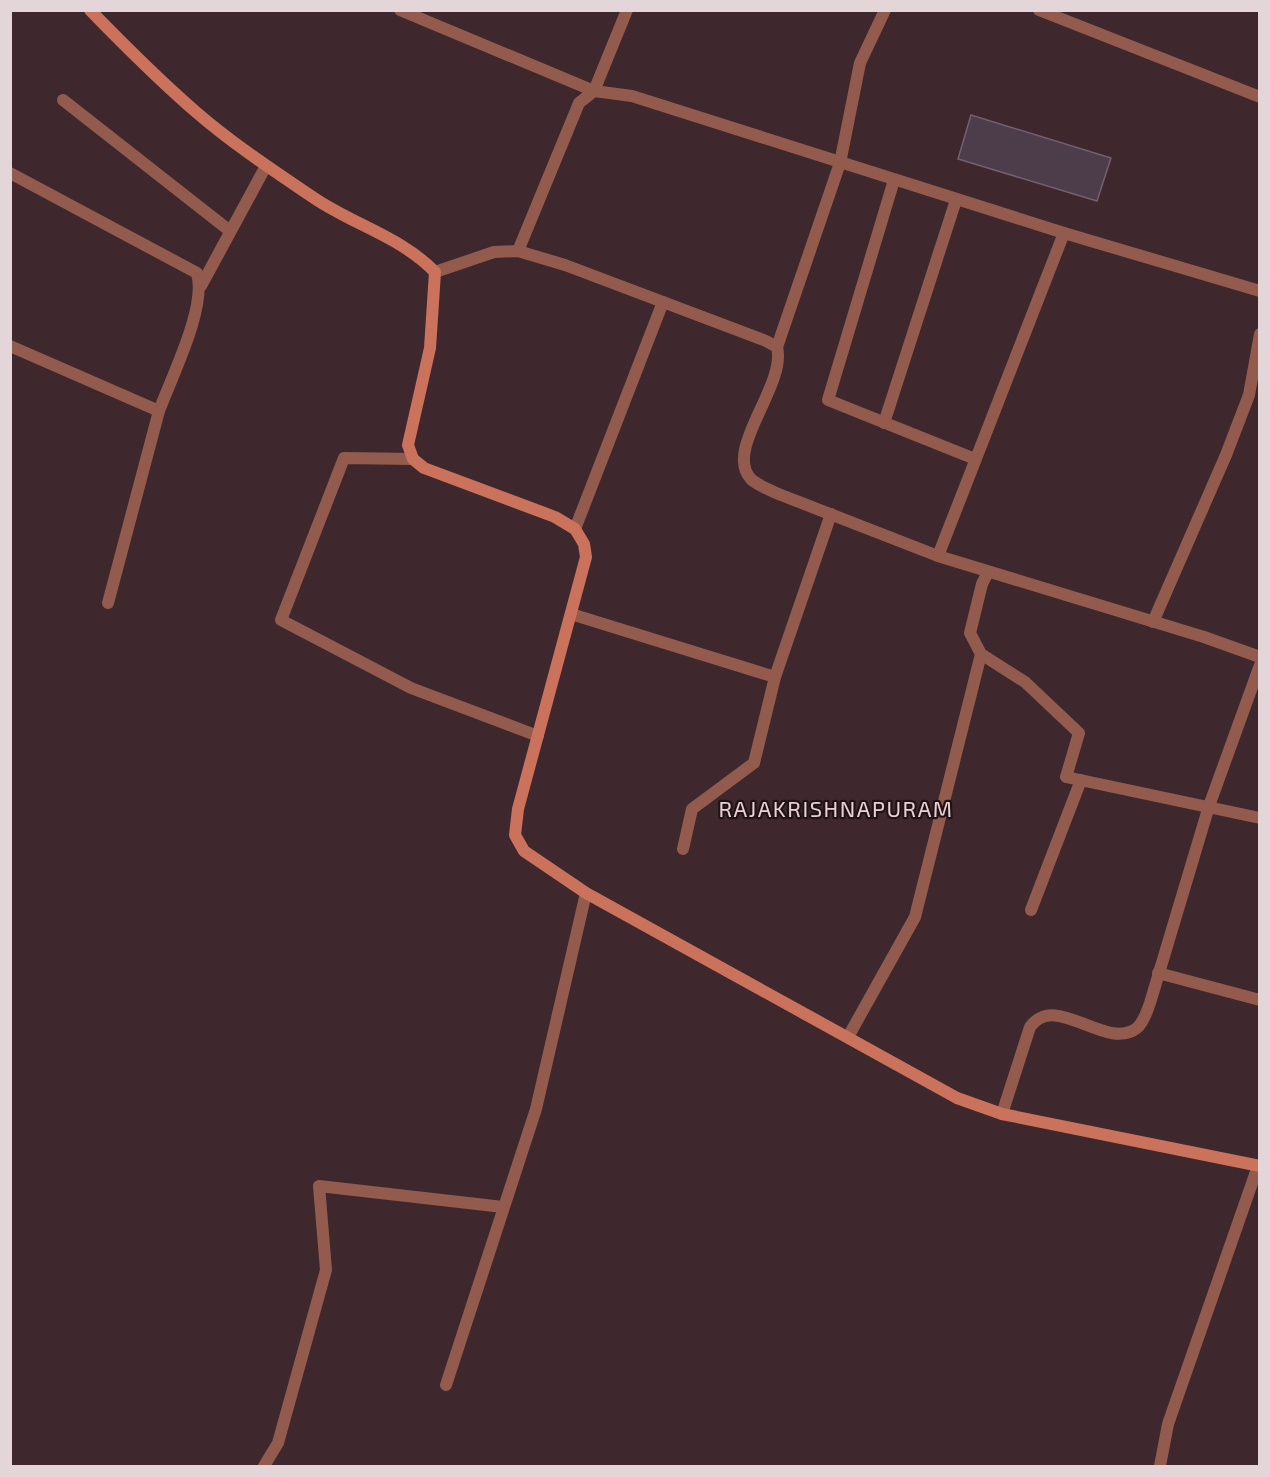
<svg xmlns="http://www.w3.org/2000/svg" width="1270" height="1477" font-family="'Exo 2',sans-serif">
<style>
.building{fill:#4d3c4a;stroke:#73606f;stroke-width:1.5}
.lines{fill:none;stroke-linecap:round;stroke-linejoin:round}
.street{stroke:#935b4d;stroke-width:12}
.secondary{stroke:#ca725c;stroke-width:12}
.labels{text-anchor:middle;dominant-baseline:central;stroke-width:4.5;stroke-linejoin:round;paint-order:stroke}
.quarter-label{font-size:22px;letter-spacing:1.5px;fill:#eccfd5;stroke:#1e1416}
</style>
<rect width="100%" height="100%" fill="#3e282d"/>
<polygon class="building" points="971,115 1111,158 1097,201 958,159"/>
<g class="lines">
<g class="street">
<polyline points="400,10 594,91 627,10"/>
<polyline points="1039,10 1260,97"/>
<polyline points="63,100 230,231"/>
<path d="M10 173 197 273C207 307 172 376 159 411"/>
<polyline points="894,180 828,400 975,459"/>
<polyline points="518,251 579,103 594,91 632,96 1064,233 1260,291"/>
<path d="M435 272 494 252 518 251 565 265 766 341 777 347C787 385 723 450 751 479 757 485 768 489 776 493L938 556 1204 637 1260 657"/>
<polyline points="201,286 266,166"/>
<polyline points="10,346 159,411 108,603"/>
<polyline points="777,347 840,163 860,63 885,10"/>
<polyline points="884,423 956,200"/>
<polyline points="413,459 344,458 281,620 411,688 538,736"/>
<polyline points="575,529 663,302"/>
<polyline points="938,556 1064,233"/>
<polyline points="988,572 982,584 970,633 981,654 1025,682 1079,733 1066,777 1260,818"/>
<polyline points="571,614 775,677"/>
<polyline points="1153,622 1226,455 1249,395 1260,334"/>
<polyline points="683,849 692,809 754,763 775,677 831,514"/>
<polyline points="1031,910 1081,780"/>
<polyline points="1158,973 1260,1000"/>
<polyline points="848,1037 915,917 981,654"/>
<path d="M1002 1114 1030 1027C1056 991 1106 1052 1137 1028 1144 1022 1147 1011 1150 1003L1209 806 1260 665"/>
<polyline points="446,1385 536,1109 586,893"/>
<polyline points="264,1466 278,1443 326,1270 319,1186 503,1207"/>
<polyline points="1160,1466 1168,1424 1258,1166"/>
</g>
<path class="secondary" d="M90 10C124 45 159 80 196 112 233 144 274 171 314 198 354 225 401 237 435 272L430 348 408 445 413 459 424 468 555 517 575 529 584 544 586 557 518 809 515 835 524 851 586 893 957 1098 1002 1114 1260 1166"/>
</g>
<g class="labels">
<g class="quarter-label">
<text x="836" y="808">RAJAKRISHNAPURAM</text>
</g>
</g>
<rect width="1270" height="1477" fill="none" stroke="#e4d5d8" stroke-width="24"/>
</svg>
